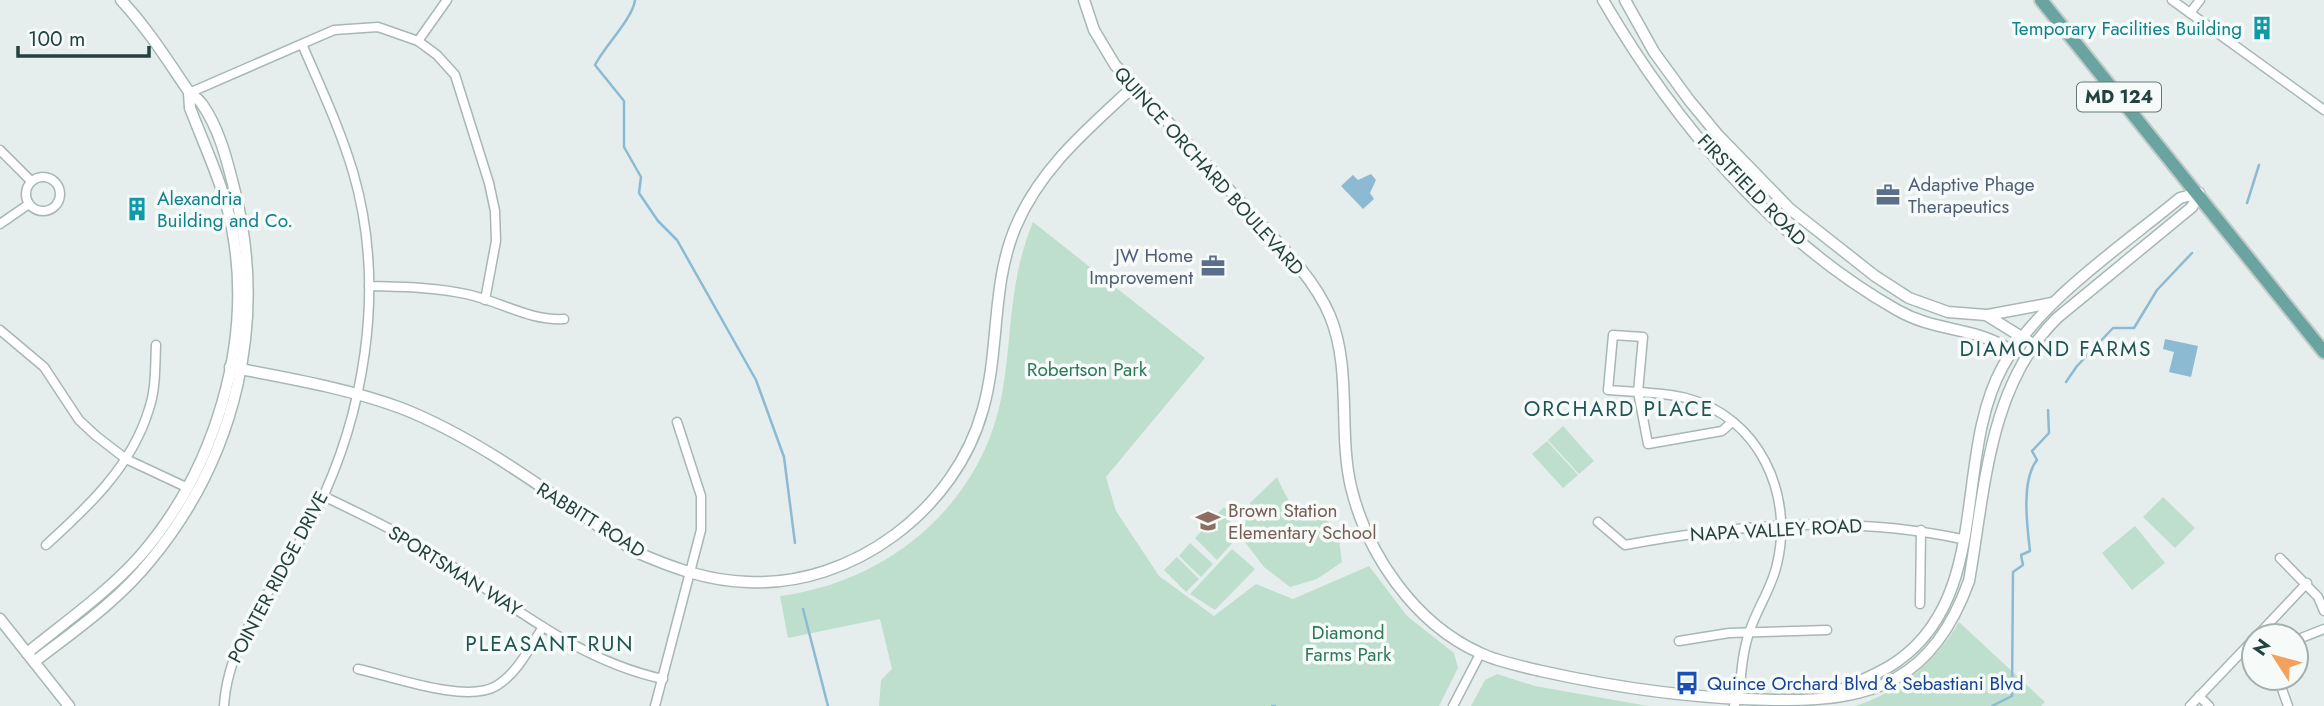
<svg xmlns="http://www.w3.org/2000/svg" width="2324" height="706" font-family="Jost,sans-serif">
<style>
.green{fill:#bedfce}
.water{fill:#8dbad3}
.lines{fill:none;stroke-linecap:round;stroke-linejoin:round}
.stream{stroke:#8dbad3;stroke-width:2.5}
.minor-casing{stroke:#a7b7b5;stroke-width:11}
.tertiary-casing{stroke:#a7b7b5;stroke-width:13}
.primary-casing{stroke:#c1cac9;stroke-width:16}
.minor{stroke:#fff;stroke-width:8}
.tertiary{stroke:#fff;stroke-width:10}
.primary{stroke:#69a4a1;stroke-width:12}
.labels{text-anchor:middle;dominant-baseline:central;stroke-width:7;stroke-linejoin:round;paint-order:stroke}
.shield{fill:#f6faf9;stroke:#627877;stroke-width:2}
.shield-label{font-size:18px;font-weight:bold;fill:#23413f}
.culture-label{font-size:19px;fill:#0d838f;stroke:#f6faf9;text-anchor:end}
.street-label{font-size:19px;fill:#23413f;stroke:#f6faf9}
.service-label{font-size:19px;fill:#4e5e75;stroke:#f6faf9;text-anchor:start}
.park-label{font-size:19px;fill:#2c795a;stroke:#f6faf9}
.education-label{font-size:19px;fill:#785e54;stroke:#f6faf9;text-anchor:start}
.transit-label{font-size:19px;fill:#164399;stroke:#f6faf9;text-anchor:start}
.neighbourhood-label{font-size:21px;letter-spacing:2px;fill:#1e5452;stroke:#f6faf9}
</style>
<rect width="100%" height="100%" fill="#e5eeec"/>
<g class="green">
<path d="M1033 222 1205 358 1106 477 1116 511 1159 576 1214 616 1256 584 1293 599 1369 566 1407 616 1454 653 1458 668 1439 706H879L881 680 892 669 880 619 788 638 780 596C889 582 982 504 1002 394 1013 332 1008 283 1033 222Z"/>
<polygon points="1563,426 1594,461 1579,474 1548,440"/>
<polygon points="1547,441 1578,475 1563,488 1532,454"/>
<path d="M1277 477C1290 506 1295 515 1328 521L1339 540 1342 562 1317 579 1290 587 1264 567 1242 538 1250 503Z"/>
<polygon points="2163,497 2195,528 2175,548 2143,517"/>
<polygon points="1224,507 1234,517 1226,526 1228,538 1233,542 1217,560 1195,538"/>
<polygon points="2135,526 2165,563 2132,590 2102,553"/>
<polygon points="1190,543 1213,564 1201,577 1179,556"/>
<polygon points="1232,549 1255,569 1215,610 1190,594"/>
<polygon points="1177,557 1199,579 1186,592 1164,570"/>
<path d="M1959 622 2045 702 2041 706H1855C1900 692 1935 662 1959 622Z"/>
<polygon points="1497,674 1535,686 1648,706 1471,706 1485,680"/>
</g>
<g class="water">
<polygon points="1371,174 1376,180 1370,193 1374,199 1363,209 1341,186 1353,175 1358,180"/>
<polygon points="2165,339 2198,346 2191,377 2169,372 2174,352 2163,349"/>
</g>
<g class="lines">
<g class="stream">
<path d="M635 0C633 18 604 47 595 65L624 101V147L641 177 639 193 658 221 677 240 756 380 784 457 795 543"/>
<polyline points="2247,203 2259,165"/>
<polyline points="2066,382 2077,366 2113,328 2134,328 2157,290 2192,253"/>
<polyline points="803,609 828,706"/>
<polyline points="1272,706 1275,706"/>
<path d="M1992 706 2012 696 2013 572 2023 565 2021 555 2030 551C2027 525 2021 480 2037 460L2032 451 2049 433 2048 410"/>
</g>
<g class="minor-casing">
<g id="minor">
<polyline points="2172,0 2324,110"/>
<polyline points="2190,13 2200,0"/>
<polyline points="418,41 447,0"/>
<polyline points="189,93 334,30 378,27 418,41 437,55 455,75 489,183 495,211 496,241 485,300"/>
<polyline points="0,150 31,181"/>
<circle cx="43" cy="194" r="17"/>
<polyline points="0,224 29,204"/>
<path d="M369 286C402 287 434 287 466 294 500 301 529 321 564 319"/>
<polyline points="0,330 44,367 79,420 95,435 126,459 188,488"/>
<polygon points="1613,335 1643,337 1638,392 1608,390"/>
<path d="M1732 422 1722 431 1648 444 1638 392C1654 393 1670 394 1686 398 1759 417 1794 494 1777 564 1772 588 1756 610 1749 633 1742 654 1741 676 1739 697L1734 706"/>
<path d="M323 496C357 512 391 528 424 548 502 596 571 659 663 679"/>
<path d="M1598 522 1625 545C1738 524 1850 515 1962 539"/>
<path d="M46 545C88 507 132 466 149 409 156 389 155 366 156 345"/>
<polyline points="2280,558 2318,597 2324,611"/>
<polyline points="1920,604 1921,530"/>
<polyline points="2257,636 2307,583"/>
<polyline points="2296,640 2324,629"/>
<polyline points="1679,641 1729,633 1827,630"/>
<path d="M358 669C391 676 466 704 496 686 517 674 530 647 543 627"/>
<polyline points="2278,678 2288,706"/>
<polyline points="2199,696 2209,706"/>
<path d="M224 706C228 638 277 585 308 527 365 421 387 288 353 172 340 128 320 86 302 44"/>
<polyline points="655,706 701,530 701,496 677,422"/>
<polyline points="1453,706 1480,654"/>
<polyline points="2190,706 2254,639"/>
</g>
</g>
<g class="tertiary-casing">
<g id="tertiary">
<path d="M1084 0 1094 30 1115 65C1159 111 1201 159 1244 206 1274 239 1313 275 1330 316 1352 369 1338 432 1351 487 1367 554 1415 624 1480 653 1498 662 1522 666 1541 671 1617 688 1697 699 1775 700 1874 702 1933 680 1969 581 1985 490 1988 386 2057 318L2192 207 2199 193"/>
<path d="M1603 0C1674 122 1772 239 1897 310 1939 334 1975 325 2015 353"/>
<polyline points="1625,0 1654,52 1689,100 1717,134 1790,209 1875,276 1909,298 1948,312 1986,315 2033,344"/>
<polyline points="1988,315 2052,303"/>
<path d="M230 367C287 378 347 388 401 408 485 441 561 502 636 552 673 568 708 581 748 582 853 587 956 509 983 409 1000 349 991 284 1016 226 1041 167 1089 128 1135 85"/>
<polyline points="0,619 69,706"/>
<path d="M27 653C65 622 107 593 140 556 215 470 254 342 232 228 224 187 205 147 190 108L189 93"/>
<path d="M34 662C74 631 118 601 150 561 237 456 268 320 234 188 227 160 219 128 202 104 198 98 191 95 187 89 166 58 147 28 121 0"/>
<path d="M1828 697C1851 683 1878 676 1899 660 1992 593 1953 456 2003 366 2039 301 2122 246 2180 198L2199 193"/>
</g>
</g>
<g class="primary-casing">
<polyline id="primary" points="2041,0 2324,352"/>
</g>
<use href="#minor" class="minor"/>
<use href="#tertiary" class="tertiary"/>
<use href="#primary" class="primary"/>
</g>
<defs>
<g id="building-bare" transform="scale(1.89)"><path d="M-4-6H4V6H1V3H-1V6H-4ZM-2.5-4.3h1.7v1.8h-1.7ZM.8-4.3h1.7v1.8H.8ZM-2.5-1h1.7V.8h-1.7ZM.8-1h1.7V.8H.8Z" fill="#0f9aa8" stroke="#f6faf9" stroke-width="2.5" paint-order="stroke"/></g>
<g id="office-bare" transform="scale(1.89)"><path d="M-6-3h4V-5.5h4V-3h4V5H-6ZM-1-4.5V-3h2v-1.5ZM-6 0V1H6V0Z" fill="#5c6f8a" stroke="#f6faf9" stroke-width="2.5" paint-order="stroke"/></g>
<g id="school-bare" transform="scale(1.89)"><path d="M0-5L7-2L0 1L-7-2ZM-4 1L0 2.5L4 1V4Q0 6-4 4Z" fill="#8d6e63" stroke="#f6faf9" stroke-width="2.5" paint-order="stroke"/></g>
<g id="bus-bare" transform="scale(1.89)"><path d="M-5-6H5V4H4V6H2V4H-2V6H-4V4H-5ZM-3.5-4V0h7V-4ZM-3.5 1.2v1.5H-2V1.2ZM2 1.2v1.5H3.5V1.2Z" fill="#1a4fb4" stroke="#f6faf9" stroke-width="2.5" paint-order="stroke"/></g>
</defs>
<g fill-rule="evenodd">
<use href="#building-bare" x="2262" y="28"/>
<use href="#office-bare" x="1888" y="195"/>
<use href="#building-bare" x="137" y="209"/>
<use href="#office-bare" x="1213" y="266"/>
<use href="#school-bare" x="1208" y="521"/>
<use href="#bus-bare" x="1687" y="683"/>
</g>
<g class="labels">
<rect class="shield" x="2077" y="82.5" width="84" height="29" rx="5"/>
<g class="shield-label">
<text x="2119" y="97">MD 124</text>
</g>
<g class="culture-label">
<text x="2242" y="28">Temporary Facilities Building</text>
<text x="157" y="198" text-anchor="start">Alexandria<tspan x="157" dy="22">Building and Co.</tspan></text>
</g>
<g class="street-label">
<text transform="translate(1209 171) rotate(48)">QUINCE ORCHARD BOULEVARD</text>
<text transform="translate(1752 190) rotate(46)">FIRSTFIELD ROAD</text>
<text transform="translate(591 520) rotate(32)">RABBITT ROAD</text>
<text transform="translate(1776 530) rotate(-3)">NAPA VALLEY ROAD</text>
<text transform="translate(455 571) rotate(32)">SPORTSMAN WAY</text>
<text transform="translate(278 577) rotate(-62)">POINTER RIDGE DRIVE</text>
</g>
<g class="service-label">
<text x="1908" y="184">Adaptive Phage<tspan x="1908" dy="22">Therapeutics</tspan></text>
<text x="1193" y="255" text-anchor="end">JW Home<tspan x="1193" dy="22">Improvement</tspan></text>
</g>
<g class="park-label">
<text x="1087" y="369">Robertson Park</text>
<text x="1348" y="632">Diamond<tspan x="1348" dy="22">Farms Park</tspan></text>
</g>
<g class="education-label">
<text x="1228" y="510">Brown Station<tspan x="1228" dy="22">Elementary School</tspan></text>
</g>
<g class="transit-label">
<text x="1707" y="683">Quince Orchard Blvd &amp; Sebastiani Blvd</text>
</g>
<g class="neighbourhood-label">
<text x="2056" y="349">DIAMOND FARMS</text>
<text x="1619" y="409">ORCHARD PLACE</text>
<text x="550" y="644">PLEASANT RUN</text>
</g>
</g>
<g transform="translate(2275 657) rotate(306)"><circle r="33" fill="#f6faf9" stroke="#a2b0af" stroke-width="2"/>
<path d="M0-5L12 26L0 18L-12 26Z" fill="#f4a15d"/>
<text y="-10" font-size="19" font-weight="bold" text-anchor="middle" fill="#23413f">N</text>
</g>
<path d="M18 46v10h131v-10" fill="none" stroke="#23413f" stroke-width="3.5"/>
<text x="28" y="46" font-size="21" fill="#23413f" stroke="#f6faf9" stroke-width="5" paint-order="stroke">100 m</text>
</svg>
